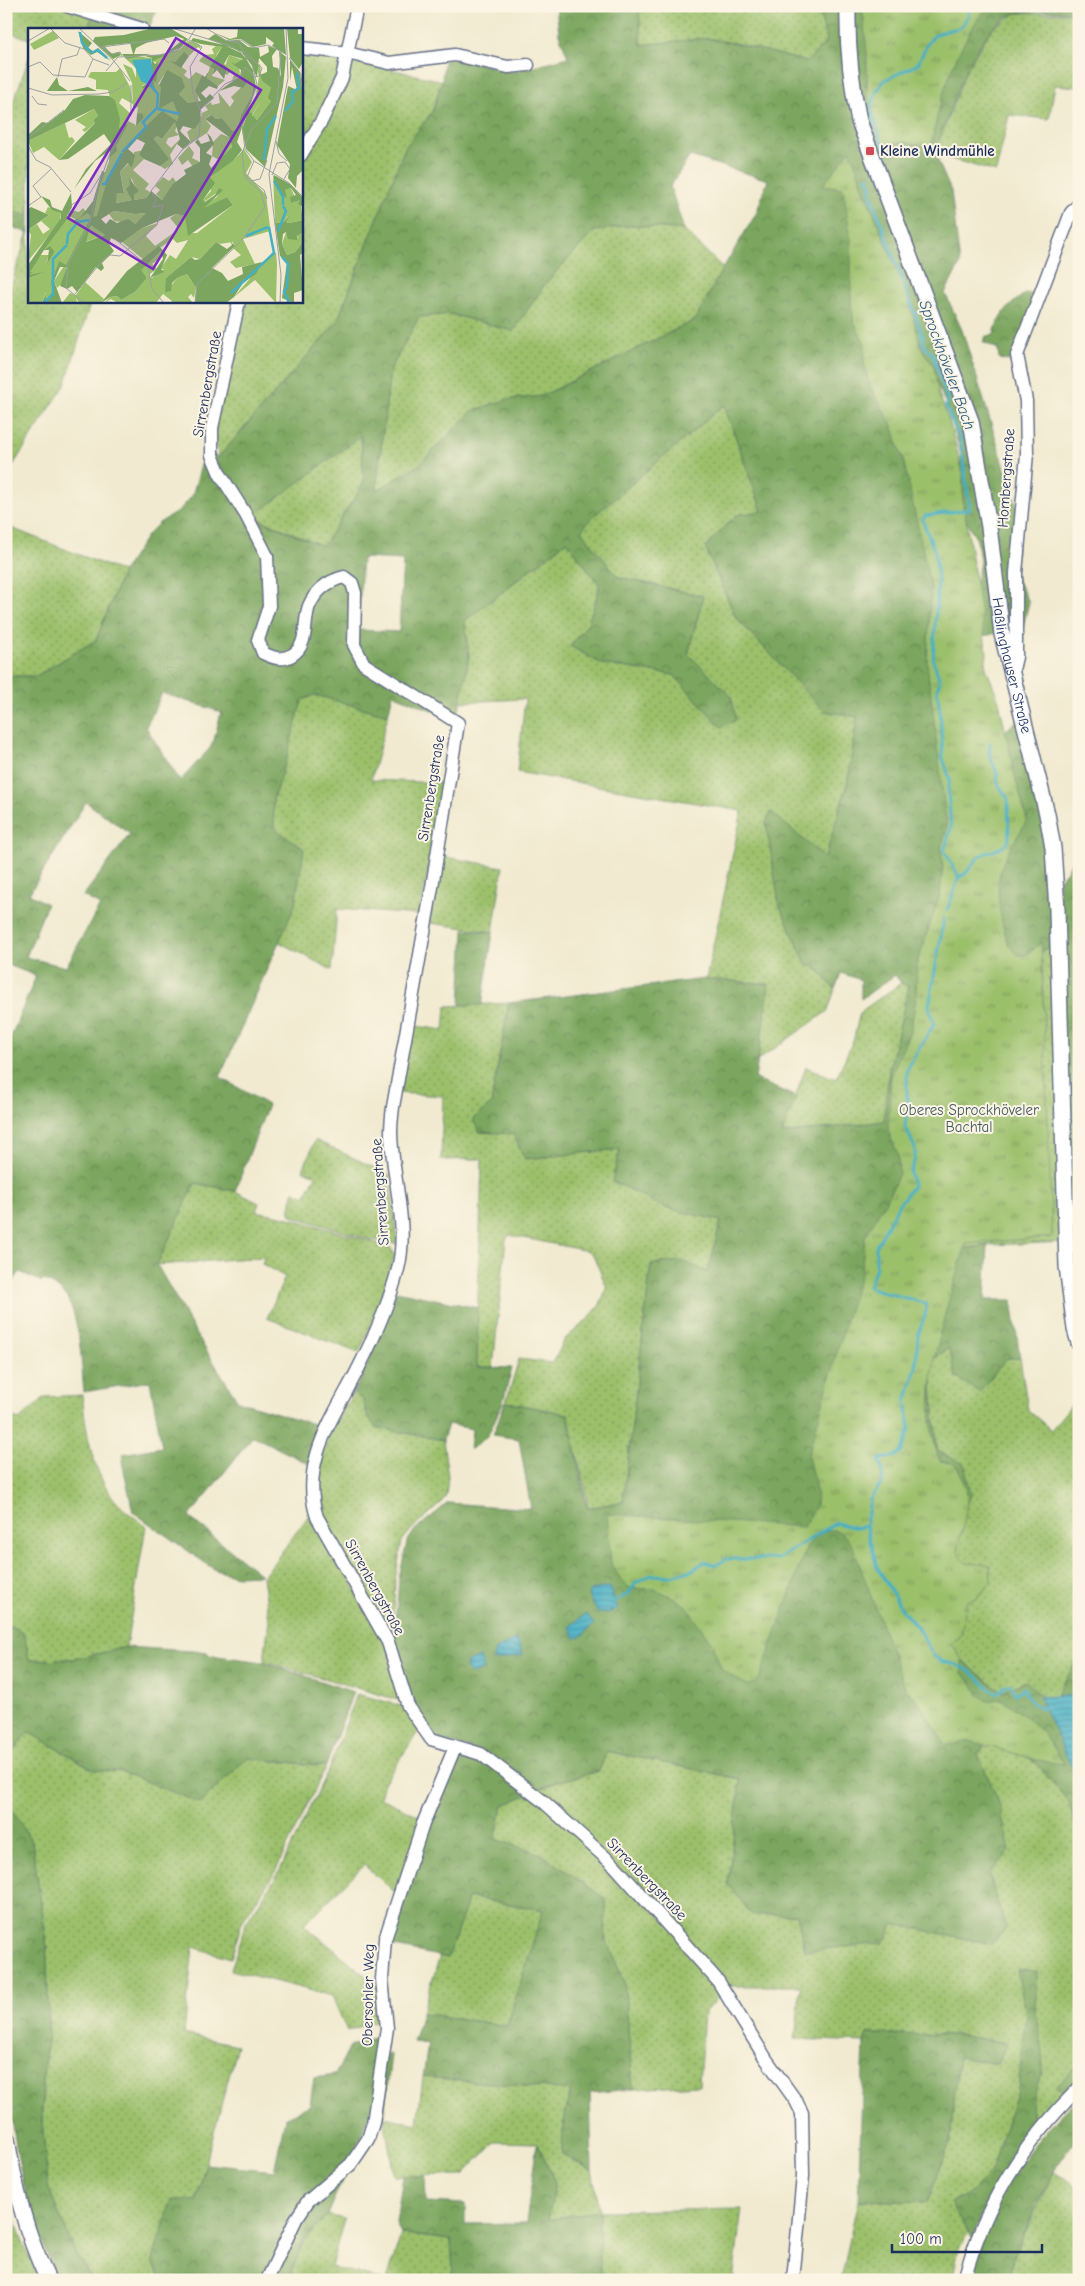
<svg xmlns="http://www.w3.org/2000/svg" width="1085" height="2286" font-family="'Comic Neue',sans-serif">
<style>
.grass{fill:url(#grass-dots);stroke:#5b7864}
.forest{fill:url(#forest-crowns);stroke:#4c6a5e;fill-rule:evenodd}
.park{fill:url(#park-tufts);stroke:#5b7864}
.water{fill:url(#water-rules);stroke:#306f91}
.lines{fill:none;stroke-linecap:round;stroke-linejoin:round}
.stream{stroke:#45afc4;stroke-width:3}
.minor-casing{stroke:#667086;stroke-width:15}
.major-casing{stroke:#667086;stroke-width:18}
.minor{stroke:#fff;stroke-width:12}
.major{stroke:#fff;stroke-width:15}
.poi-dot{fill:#d1495b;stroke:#fcf5e5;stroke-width:2}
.labels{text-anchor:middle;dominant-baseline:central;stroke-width:4;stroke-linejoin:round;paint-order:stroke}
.poi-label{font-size:15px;font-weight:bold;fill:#1b2f5e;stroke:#fcf5e5;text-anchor:start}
.street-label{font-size:15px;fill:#1b2f5e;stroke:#fcf5e5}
.park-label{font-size:15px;fill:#415a62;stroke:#fcf5e5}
.water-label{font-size:16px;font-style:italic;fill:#2a5c82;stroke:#fcf5e5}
.inset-river{fill:none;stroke:#45afc4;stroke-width:2.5}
.inset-road{fill:none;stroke:#9b9fa2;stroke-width:1}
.view{fill:#7b2cbf;fill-opacity:0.15;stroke:#7b2cbf;stroke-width:2.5}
.inset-edge{fill:none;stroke:#1b2f5e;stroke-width:2.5}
</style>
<defs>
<pattern id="grass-dots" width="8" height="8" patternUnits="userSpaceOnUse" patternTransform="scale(1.25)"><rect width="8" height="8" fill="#9bc06b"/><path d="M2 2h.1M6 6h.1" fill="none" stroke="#7e9c5b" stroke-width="1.8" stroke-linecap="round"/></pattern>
<pattern id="forest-crowns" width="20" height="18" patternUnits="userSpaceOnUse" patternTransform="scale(1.25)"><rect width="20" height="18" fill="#7ca65f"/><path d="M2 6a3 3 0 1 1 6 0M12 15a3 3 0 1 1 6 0" fill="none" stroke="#658852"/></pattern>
<pattern id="park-tufts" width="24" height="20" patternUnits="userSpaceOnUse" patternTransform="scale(1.25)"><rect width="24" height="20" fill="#9bc06b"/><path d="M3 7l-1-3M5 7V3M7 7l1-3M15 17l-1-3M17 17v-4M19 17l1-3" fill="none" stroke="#7e9c5b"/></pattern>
<pattern id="water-rules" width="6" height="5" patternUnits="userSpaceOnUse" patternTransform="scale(1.25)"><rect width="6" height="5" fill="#45afc4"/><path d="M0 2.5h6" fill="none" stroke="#398fa2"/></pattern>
</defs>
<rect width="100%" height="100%" fill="#fcf5e5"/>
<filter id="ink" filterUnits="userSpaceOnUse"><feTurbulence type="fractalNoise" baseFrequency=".02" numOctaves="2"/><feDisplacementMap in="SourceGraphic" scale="10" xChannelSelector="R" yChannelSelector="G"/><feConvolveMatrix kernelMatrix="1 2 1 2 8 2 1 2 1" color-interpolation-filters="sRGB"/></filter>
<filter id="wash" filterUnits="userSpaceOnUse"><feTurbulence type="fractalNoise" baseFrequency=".0096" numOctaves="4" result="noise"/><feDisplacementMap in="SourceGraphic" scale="20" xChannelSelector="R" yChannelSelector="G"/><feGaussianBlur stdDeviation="1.12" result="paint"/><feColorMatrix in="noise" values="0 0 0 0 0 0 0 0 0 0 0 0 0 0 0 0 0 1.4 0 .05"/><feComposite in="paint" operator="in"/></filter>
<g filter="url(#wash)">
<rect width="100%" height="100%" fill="#f1ead0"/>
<g class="grass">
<polygon points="6,6 95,6 88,29 29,29 29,39 6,31"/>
<polygon points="639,6 818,6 827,41 807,62 747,46 707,38 641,45"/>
<polygon points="1016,13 1079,13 1079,87 1055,85 1049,119 1009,115 996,172 934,154 967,68 992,28"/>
<polygon points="301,52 333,56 442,81 432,112 405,148 337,322 218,458 215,428 243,301 301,301"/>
<polygon points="29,58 29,211 27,216 6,209 6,113 9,114"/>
<polygon points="631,225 684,230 723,268 695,320 542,396 505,400 472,411 419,465 376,491 390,370 419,317 450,314 513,331 546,283 594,231"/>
<polygon points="28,232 29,301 91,301 65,385 6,476 6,302"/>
<polygon points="724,404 762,511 705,547 736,618 824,710 857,717 848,781 825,859 771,812 766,823 816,968 835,989 828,1011 758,1060 769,984 706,979 742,811 517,772 525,699 460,702 469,657 465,621 567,541 600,586 588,624 570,646 602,664 674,675 721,726 731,696 688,655 703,596 618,577 581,531 589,520"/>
<polygon points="361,436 364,483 323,546 252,516"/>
<polygon points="6,526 123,572 96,640 36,676 6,676"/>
<polygon points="315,695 388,715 371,780 446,783 419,915 337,909 332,970 279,942 273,799 302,700"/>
<polygon points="439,856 503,867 493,932 430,923"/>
<polygon points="1055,945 1070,1206 1079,1195 1079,1321 1071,1242 989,1245 963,1249 999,946"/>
<polygon points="901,983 909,986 889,1071 884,1121 782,1134 806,1067 836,1079 854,1038 860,1012"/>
<polygon points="509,1003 491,1104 513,1134 525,1159 621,1149 666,1208 721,1220 708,1273 681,1261 651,1264 623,1502 587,1508 587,1499 568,1414 506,1402 519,1359 553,1363 565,1339 588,1319 599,1306 607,1288 594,1257 588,1251 509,1235 506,1239 493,1367 476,1367 482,1159 441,1160 443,1096 398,1093 410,1025 444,1030 446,1006"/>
<polygon points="315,1140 390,1175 397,1244 368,1239 292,1216 289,1211 294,1191 305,1196 316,1175 303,1170"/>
<polygon points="195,1183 235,1191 259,1203 256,1211 286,1217 390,1247 395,1255 378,1308 359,1353 267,1318 285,1277 262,1264 264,1257 157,1265"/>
<polygon points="949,1348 1007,1358 1020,1358 1028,1410 1051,1430 1079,1395 1079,1657 1052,1705 1002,1692 961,1660 938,1638 901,1465 963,1465 937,1451 930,1361"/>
<polygon points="354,1392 364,1401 366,1412 375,1427 443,1440 448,1476 446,1496 440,1504 412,1529 402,1541 395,1580 394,1606 388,1637 318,1512 318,1466 331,1429"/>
<path d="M82 1395C86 1429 91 1467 111 1495 120 1508 134 1517 146 1526L126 1647 76 1659 29 1660 24 1634 6 1623V1415L19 1420 45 1397Z"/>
<polygon points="312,1511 386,1643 405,1702 264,1661 269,1620 263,1577"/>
<polygon points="357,1694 406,1707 420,1729 384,1783 380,1798 424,1818 397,1894 364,1865 304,1925 381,1988 383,2018 347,2031 332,1996 231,1970 246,1923 278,1874 293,1843 330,1766"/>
<polygon points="29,1732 94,1770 122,1771 200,1803 247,1758 326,1766 274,1874 242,1922 231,1958 193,1947 184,2034 237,2045 196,2201 172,2200 153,2260 161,2280 93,2280 75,2253 48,2187 42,2121 43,2075 49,2024 46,1937 32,1842 6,1799 6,1759"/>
<polygon points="989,1740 1011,1743 1037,1764 1069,1802 1079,1836 1079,2064 1057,2085 1066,2095 1033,2129 1016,2152 979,2210 959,2249 952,2280 841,2280 858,2200 927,2202 950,2142 958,2056 997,2064 1007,2043 956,2035 867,2034 864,2042 795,2039 801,1986 727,1986 704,2013 699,2085 633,2089 624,1981 605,1936 606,1899 495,1839 503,1805 557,1782 599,1771 606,1751 740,1779 728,1884 752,1915 797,1914 805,1951 893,1923 991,1944 1006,1928 988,1874 999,1803 978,1754"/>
<polygon points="468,1897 544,1910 507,2026 422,2013 440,1956 448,1958"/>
<polygon points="423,2077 570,2090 563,2128 562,2154 592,2170 600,2211 742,2209 733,2280 600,2280 599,2211 548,2219 555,2182 537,2143 495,2142 463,2175 394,2176 384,2117 417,2124"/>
<polygon points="1054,2172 1079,2187 1079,2280 1009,2280 1014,2256"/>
<path d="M6 2184C13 2217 24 2249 40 2280H6Z"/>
<polygon points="327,2215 344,2219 331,2267 383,2280 289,2280 303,2241"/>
<polygon points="401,2234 451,2240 453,2270 450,2280 387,2280"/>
</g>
<g class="forest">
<polygon points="95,6 159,6 148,29 88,29"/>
<path d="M556 6H639L641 45 707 38 747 46 807 62 827 41 818 6H877L873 49 866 86 895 67 937 6H1079V12C1060 12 1036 9 1017 13 975 22 947 118 935 154L951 191 960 264 945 293 962 330 1019 513 1014 574 1029 602 1023 627 984 636 974 599 980 561 977 540 961 511V455L950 414 904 303 874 315 1004 732 1019 719 1042 814 1052 882 1055 945 1022 959 991 1165 963 1249 988 1245 985 1300H1012L1020 1358H1007L979 1392 956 1377 949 1348 930 1361 937 1451 964 1464 971 1494 962 1521 831 1429 961 1660 1002 1692 1026 1681 1051 1705 1079 1657V1836L1069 1802 1037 1764 1011 1743 989 1740 978 1754 999 1803 1010 1851 989 1874 1006 1928 991 1944 894 1924 883 1943 805 1951 797 1914 752 1915 728 1884 740 1779 607 1751 599 1771 557 1782 532 1792 481 1752 430 1737 411 1706 391 1640 397 1606 399 1579 407 1542 415 1530 448 1503 531 1509 519 1439 493 1435 505 1402 568 1414 587 1508 623 1502 651 1264 682 1261 708 1272 721 1221 666 1208 612 1181 620 1149 525 1159 513 1134 479 1132 473 1119 491 1104 509 1003 705 979 769 984 755 1079 796 1097 782 1134 884 1121 889 1071 909 986 901 983 895 975 861 999V980L841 973 835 989 816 968 806 964 779 904 766 823 771 812 825 858 848 781 857 717 824 711 736 618 705 547 736 515 762 511 724 405 589 520 581 531 618 577 703 596 688 654 731 696 736 720 721 727 674 675 602 664 570 646 588 624 600 586 567 541 465 621 469 657 457 721 393 694 388 715 315 695 302 700 286 760 273 799 274 828 304 849 295 905 220 1077 268 1105 235 1191 195 1183 157 1265 201 1342 238 1401 323 1427 309 1464 253 1436 189 1517 261 1575 237 1576 215 1570 133 1512 122 1461 123 1454 162 1447 150 1381 84 1392C81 1367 81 1312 63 1293 58 1288 51 1283 44 1280L42 1282 20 1272 6 1291V1049L36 976 6 964V676H36L96 640 123 572 148 534 159 523 179 511 192 496 206 449 218 458 337 322 405 148 433 111 442 81 444 60 455 58 513 72 568 57 559 34ZM690 156 768 180 756 214 723 268 695 320 542 396 505 400 472 411 419 465 376 491 390 370 419 317 450 314 513 331 546 283 594 231 631 225 684 230 670 186ZM361 436 364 483 323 546 252 517ZM362 558 403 560 399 632 358 630ZM162 693 221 712 214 740 210 748 180 781 146 727ZM86 802 130 834 83 896 100 905 66 967 26 957 47 904 29 894Z"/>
<polygon points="6,209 27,216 29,210 29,233 6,225"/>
<path d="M1027 293 1035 295 1014 356 1009 361 999 359 998 349 983 342 986 336 994 335C997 317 1011 302 1027 293Z"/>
<polygon points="1079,846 1079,1195 1070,1206 1059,880 1067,871"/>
<polygon points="464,930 493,932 482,1005 460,1005"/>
<polygon points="396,1291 478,1308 477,1367 512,1368 503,1402 488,1435 470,1450 472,1429 448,1424 443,1440 375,1427 366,1412 364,1401 354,1392 368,1362"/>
<polygon points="6,1623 24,1634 29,1660 76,1659 126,1647 207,1652 209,1655 264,1662 353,1692 326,1766 247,1758 200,1803 122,1772 95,1770 29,1732 6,1759"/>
<polygon points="455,1748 478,1755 529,1794 503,1805 495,1839 541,1854 606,1899 605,1936 624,1981 633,2089 590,2093 592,2170 562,2154 563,2128 570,2090 423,2077 428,2044 413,2042 422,2013 507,2026 543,1910 469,1897 448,1958 386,1945"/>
<path d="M6 1799 32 1842 46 1937 49 2024 43 2075 42 2121 48 2187 75 2253 93 2280H59C7 2182 6 2070 6 1962 6 1908 6 1854 6 1799Z"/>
<path d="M1017 1970 1037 1971 1035 2012 1043 2052 1042 2072 1031 2102 1033 2129C1007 2163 986 2199 973 2239L950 2203 974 2191 991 2172 1018 2090 1026 2015Z"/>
<polygon points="867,2034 956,2035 1007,2043 997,2064 958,2057 950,2142 927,2202 858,2200 864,2042"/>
<polygon points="379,2036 381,2055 391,2054 384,2117 370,2115 327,2215 303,2241 289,2280 161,2280 153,2260 172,2199 196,2201 206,2164 274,2171 285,2118 310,2105 314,2078 335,2075 350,2046"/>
<polygon points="1079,2064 1079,2082 1066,2095 1057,2085"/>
<path d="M1079 2096V2134L1057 2166 1037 2204 1014 2256 1009 2280H970C981 2242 997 2195 1020 2163 1037 2140 1058 2116 1079 2096Z"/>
<polygon points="537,2143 555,2182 548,2219 599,2211 600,2280 450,2280 453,2270 451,2240 401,2234 396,2222 403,2176 425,2176 426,2202 465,2204 465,2224 526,2223"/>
</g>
<g class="park">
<path d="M862 6H988C956 45 938 100 931 149L904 142 883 145 867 91V53Z"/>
<path d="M850 150 866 195 908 297 921 348 934 366 939 395 949 420 963 473V500L987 654 985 665 999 701 1016 781 1027 820C1017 839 1002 856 999 879 996 894 1002 948 1019 955 1027 958 1036 947 1041 942L1052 1237 966 1244C947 1308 914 1396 940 1461L954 1464C972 1485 968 1506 962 1531 960 1537 957 1544 958 1550 959 1555 963 1559 966 1563L990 1565 991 1582 977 1598 967 1601 961 1634 952 1644 962 1659V1673C972 1681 976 1694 987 1701L1001 1699C1028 1716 1048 1735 1064 1764L1037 1760 970 1741 946 1746 918 1700 905 1688 853 1547C839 1523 824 1526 807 1546L759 1680 755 1684 747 1685 722 1670 711 1642 686 1606 675 1598 655 1589 630 1588 622 1581 611 1564 607 1514 804 1527C807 1520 814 1511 816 1503 819 1492 810 1469 808 1456L848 1313 861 1274 865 1237 893 1188 899 1173 898 1155 888 1131 891 1075 911 1030 916 998 917 964 940 894 943 868 941 848 947 828 927 663 931 588 904 463 892 425 871 388 864 364 865 344 854 322 851 304V240L843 188 823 185Z"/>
</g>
<g class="water">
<polygon points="610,1587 618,1609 607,1613 598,1613 588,1595 591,1590"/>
<polygon points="586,1614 594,1624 580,1637 575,1638 570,1626"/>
<polygon points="517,1639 523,1655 493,1661 495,1650"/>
<polygon points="480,1657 484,1669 471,1674 466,1668 467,1663"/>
<polygon points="1079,1695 1079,1783 1039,1697"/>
</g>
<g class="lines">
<g class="stream">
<path d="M885 166 888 164 871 109 876 92 885 80 918 64C930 37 930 33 960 28L969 15 967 6"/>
<polyline points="869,176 867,178 871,184 870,193 923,337 923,344 933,355 947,398 946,407 960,439 970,509 925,516 923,521 935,552 938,581 933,660 940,681 937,689 940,711 943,758 950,780 948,789 951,828 944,851 959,877 947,910"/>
<path d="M959 877C970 874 972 861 982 855 992 849 1002 852 1009 840L1008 799 998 784 997 773 989 753 990 743"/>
<path d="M944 918 929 1006 934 1024 907 1069V1113L905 1126 915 1148V1159L910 1172 913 1186 899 1204 876 1247V1267L869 1287C888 1295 907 1297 926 1304L925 1317 918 1333 916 1368 906 1402 910 1429 902 1451 896 1456 881 1459 879 1461 883 1471 882 1482 870 1500 866 1526 877 1567 903 1611 917 1627 934 1656 940 1661 954 1664 970 1671 996 1694 1007 1685H1011L1015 1694 1024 1688C1027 1700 1034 1708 1047 1708"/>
<polyline points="615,1601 628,1594 636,1583 651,1575 671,1576 693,1570 704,1562 717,1565 726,1559 778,1559 836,1523 857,1528 866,1526"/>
</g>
</g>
</g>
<g filter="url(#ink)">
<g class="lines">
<g class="minor-casing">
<g id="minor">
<polyline points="67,6 142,29"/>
<polyline points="301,48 347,53 389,63 455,55 508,67 528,65"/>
<polyline points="301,155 322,120 342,78 357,6"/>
<path d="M239 301 212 428V455L220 474 246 515 267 556 269 606 258 640 263 653C273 658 282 661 292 655 309 645 303 622 309 606 316 590 328 581 344 577L352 583 355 593 354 645 364 664 458 723 432 887 393 1107C392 1115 391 1124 391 1133 392 1178 409 1225 398 1269 390 1300 376 1333 362 1361 339 1410 298 1459 317 1517L388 1642 408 1706 431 1739 481 1754 544 1802 615 1866 718 1981 766 2059 796 2101 802 2113 803 2176 793 2280"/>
<polyline points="1012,674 1016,657 1016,573 1027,454 1026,401 1017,355 1071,213 1079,204"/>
<polyline points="267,2280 296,2219 308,2201 351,2164 368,2139 373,2123 387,2028 382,1979 385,1939 423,1824 455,1747"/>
<path d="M964 2280C985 2202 1022 2145 1079 2088"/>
</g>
</g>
<g class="major-casing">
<g id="major">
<path id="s1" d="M848 6C847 46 851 83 859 121L971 421 989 527 1002 634 1047 814 1053 848 1057 910 1067 1266 1075 1329 1079 1343"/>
<path d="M6 2133C14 2184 25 2233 48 2280"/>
</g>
</g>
<use href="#minor" class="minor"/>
<use href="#major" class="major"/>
</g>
</g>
<rect class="poi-dot" x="865" y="146" width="10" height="10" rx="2.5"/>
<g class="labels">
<g class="poi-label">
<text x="880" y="151">Kleine Windmühle</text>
</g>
<g class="street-label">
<text transform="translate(207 384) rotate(-80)">Sirrenbergstraße</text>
<text transform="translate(1006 478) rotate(-86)">Hombergstraße</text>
<text stroke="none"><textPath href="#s1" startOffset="684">Haßlinghauser Straße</textPath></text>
<text transform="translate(431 788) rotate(-81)">Sirrenbergstraße</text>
<text transform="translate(380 1192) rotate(-94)">Sirrenbergstraße</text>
<text transform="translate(375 1587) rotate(61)">Sirrenbergstraße</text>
<text transform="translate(647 1879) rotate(46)">Sirrenbergstraße</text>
<text transform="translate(368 1995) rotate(-89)">Obersohler Weg</text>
</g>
<g class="park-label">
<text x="969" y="1110">Oberes Sprockhöveler<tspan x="969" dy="17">Bachtal</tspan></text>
</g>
<g class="water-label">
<text transform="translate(947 365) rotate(70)">Sprockhöveler Bach</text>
</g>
</g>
<g transform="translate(28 28)">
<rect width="275" height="275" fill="#f1ead0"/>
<path d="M161 13 171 16 173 21 170 19 161 28 156 25 147 34 159 43 156 47 161 51 168 44 174 47 169 60 171 76 160 75 151 66 156 55 146 48 136 47 129 58 127 54 129 35 125 33 127 29 152 21ZM188 18 194 19 189 26 184 48 197 52 190 58 179 50 182 39 171 33 176 27 186 26 184 21ZM201 27 215 32 211 35 212 48 204 52 206 47 202 44 199 47 195 44ZM105 28 124 30 121 53 114 58H123L129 68 116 90 109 86 110 79 105 81 104 55 95 36 104 40 108 50V40L98 31ZM232 36 234 53 243 60V73L229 92 224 88 232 74 223 86 220 84 228 67 231 48 228 38ZM92 40 102 59 105 76 94 70 91 75 103 86 100 93 108 97 102 103 96 96 90 101 80 62 68 61V52L60 49 63 44H88ZM220 53 225 56 224 67 213 87 209 102 204 104 194 90 188 91 182 87 177 91 183 98 179 105 163 115 159 104 172 94 174 85 180 82 177 78 183 74 184 77 192 75 190 64 202 79 206 73 203 69ZM66 81 70 88 67 95 57 104 54 102 58 99 47 92ZM147 94 150 95 147 103 151 107 140 110 138 115 143 120 152 111 142 127 145 136 137 141 132 138 138 128 126 111 129 108 134 111ZM37 95 41 110 44 109 47 113 31 132 16 119 5 125 0 113ZM193 106 201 109 204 119 193 133 184 128 185 114ZM161 118 166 125 164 130 172 134 165 139 160 132 154 137 150 130ZM216 121 224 134 218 145 238 167 242 199V203L215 211 227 236 208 240 202 234 213 227 206 221 205 214 191 216 188 214 172 231 163 229 138 250V258L142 259 149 250 159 246 168 260 166 270 163 266 160 269 165 275H142L144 273 135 266 128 275H90L83 271 76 275 82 269 89 268 93 272 107 264 119 250 112 242 116 238 133 223 136 227 124 236 129 241 122 246V250H124L136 241H132L142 227 148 231 160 212 149 215 145 211 115 231 94 214 96 212 114 200 130 195 118 208 127 218 151 201 142 190 148 186 157 188 163 205H169L205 177 199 169 176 181V177L189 169 191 163 176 174 175 172 183 163 182 149 185 145 205 133ZM116 122 111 127 116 131 105 142 121 156 117 161 122 164 118 170 106 172V167L110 163 103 150 104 172 87 175 89 165 96 164 92 144 101 135 104 140 106 124ZM245 146 255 168 259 171 256 162 263 160 268 172H272L275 192 261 195 258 194 261 187 255 194 247 195ZM135 149 141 153 145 149 148 154 134 172 128 166 132 162 127 158ZM20 179 33 185 32 194 0 233 3 207 0 202 9 196 15 206 22 201 13 193 21 187 17 185ZM55 180 59 185 49 192 39 187 43 182 51 184ZM86 183 107 186 119 185 107 196 86 193 81 186ZM49 198 26 246 24 267 18 264 14 275H1V250L19 243 5 246 2 244 5 236 11 227H21L18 235 27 223 23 217ZM65 198 77 207 57 214 62 199ZM258 204 270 210 269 208 275 205V214L267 224 259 227 254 216ZM244 225H248L249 236 248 275 227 252 206 269ZM36 238 39 239 35 254 29 260 26 253ZM57 254 76 271 73 275H51L48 270 49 275H34L42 265 48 267Z" fill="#9bc06b"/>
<path d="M125 0H142L160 11 152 20 137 26 156 11 148 8 118 15 108 20 106 26H123L98 31 94 26H105L102 15 76 18 84 26 91 24 93 27 85 31 65 13 67 9 96 7ZM210 0H256L258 27 244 18 246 15 238 9V16L225 19 213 11 201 12 185 4 202 11 209 9ZM259 0H270V6H275V34L271 41 262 30ZM50 3 64 15 60 20 65 23 70 20 83 33 69 24 63 27 55 20ZM187 6 199 13 211 12 220 19 231 20 232 29 241 24 240 18 249 21 244 28 245 39 250 40 253 49 251 23 258 29 255 59 237 139 218 121 214 101 220 84 224 85 232 74 224 87 229 92 243 73 240 70 243 60 234 53 232 47 239 44V39L231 30 229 49 214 24 180 11ZM165 10 196 17 213 25 224 37 228 59 209 114 214 122 205 133 182 149 187 155 175 172 177 174 187 167 191 160 195 162 176 180 199 169 205 177 160 208 157 188 148 186 114 200 93 215 83 210 81 216 86 223 74 235 76 240 73 243 68 239 49 264 44 258 39 261 32 258 39 239H32L26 253 34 275H14L33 229 23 217 27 223 19 236 21 222H16L2 244H17L1 250 0 254V237L33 190V185L24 182 13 168 22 172 24 179 34 183 43 165 44 179 39 188 46 192 52 190 65 173 74 143 78 145 71 175 81 136 82 122 67 133 46 161 58 141 83 116 76 106 40 131 31 132 67 95 66 92 70 88 66 81 0 113V107L14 94 20 95 37 82 45 71 57 67 81 68 87 72 92 91 91 100 96 96 108 98 109 86 114 85 116 90 119 78 129 68 123 58 116 61 114 59 121 53 124 34V30L117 28 140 26 125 33 127 36 130 34 128 56 131 57 139 42 154 50 157 59 151 66 160 75 173 73 167 63 174 47 177 49 181 43 179 50 190 58 189 61 181 58 173 65 178 70 182 66 186 70 172 82V94L166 101 155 98 152 103 163 114 155 121 149 116 152 111 147 94 134 111 129 108 126 111 141 131 132 138 116 131 111 127 117 115 109 111 100 121 107 127 104 140 100 135 92 144 96 165H89L88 175 104 172 98 161 102 157 101 150 111 163 106 167V172L118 170 123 163 134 172 145 156 158 146 156 142 172 134V120L167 114 170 111 173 116 182 113 179 105 183 109 186 116 178 125 184 128 181 136 183 140 204 119 201 109 177 91 183 87 188 91 194 90 204 103 209 102 213 87 224 67 225 57 220 53 215 60 206 58 191 63 212 48 213 42 202 34 207 36 215 31 201 27 196 36 199 39 196 51 189 42 184 47 186 41 182 39 194 19 173 16 163 13ZM86 183 107 186 118 185 107 196 100 191 89 195 82 191 78 196 73 191ZM64 198 77 207 58 214 62 199ZM156 24 161 28 153 40 142 33 147 34ZM262 32 272 44 275 68V142L269 148 268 160 260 150 262 136 249 117 260 58 269 62 264 39 262 53ZM29 49 31 57 40 63 60 59 69 63H19ZM246 147 262 156 275 170V179L270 176 272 172 263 175 262 169 268 167 263 160 257 162 259 171 255 168 246 155ZM3 179 21 187 0 202V181ZM262 187 258 194 261 195 275 192V205L269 208V212L260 211 258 204 255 206 254 216 259 227 267 224 275 214V225L272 227 275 262 266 265V275L254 270 259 234 252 228 247 195 255 194ZM202 213 207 218 184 240 194 245 200 253 215 246 214 239 234 234 228 246 215 255 206 269 198 275H167L168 260 159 246 149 250 144 255 143 263 137 264 138 250 163 229 167 232 172 231 188 214 199 221 204 217ZM131 218 139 227 133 241 136 244 122 250 135 231 133 223 113 242 119 250 107 264 93 272 89 268 82 269 73 275 99 243Z" fill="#7ca65f" fill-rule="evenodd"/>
<path d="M25 3 31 10 6 22 2 16Z" fill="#9bc06b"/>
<path d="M125 52 133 59 131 81 145 73 151 89 149 93 134 83 110 106 90 131 79 153 69 188 65 189 71 160 83 128 89 123 88 118 101 94 108 98 116 89 121 71 128 67ZM59 185 63 188 61 193 38 237 31 233 30 235 23 252 25 267 18 273 17 244 0 247 21 234 27 224 22 218 15 223 39 191 47 194Z" fill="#9bc06b"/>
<path d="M123 31 125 43 124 59 113 53 104 32Z" fill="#45afc4"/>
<path class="inset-river" d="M52 4 54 15 63 24M64 25 70 22 79 30M130 81 152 86M257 83 265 73 264 64 271 60 269 45M94 124 118 99 115 94 129 80 130 66 122 57M236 132 239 101 248 88M246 153 255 169V177M74 156H77L94 125M250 203 258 183 255 178M218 208 240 199M39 216 40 206 50 194 61 192M254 229 260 236 259 259 256 263 261 275M203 265 246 225 241 199M16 275 25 266V231L39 217"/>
<path class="inset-road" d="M22 0 37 15 56 21 65 31 81 37M51 0 85 32 102 53M144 0 203 18 218 28 225 39 229 57 214 98 217 121 226 133 261 155 275 169M0 13 22 0M202 13 213 12 225 20 240 17 254 24M94 28 92 24 84 26 74 19 136 11 141 15M261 30 273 46 275 68M0 39 12 34 25 47 57 49 65 31M78 43 90 29 131 27 148 23 159 14 168 0M30 49 34 31 49 27 52 19M0 60 24 67 71 66 85 64 99 55M4 68 10 76 19 77M172 82 197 56 212 49 217 39 227 49 231 48 234 40 216 24 211 15 197 12 178 0M0 110 36 82M248 113 251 126 259 133M0 118 8 132 22 139 43 164M226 133 219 149 236 162 239 171M244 147 249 135 257 134 262 141 256 151M223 153 232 151 239 132M0 178 13 169 5 158 23 141M42 178 62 165 73 147M87 211 120 238 124 261 136 275M47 266 75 232 82 227 92 228 129 197 135 177 125 179 128 172 123 163 154 122 171 109 173 84 165 65 162 39 174 19 161 12M57 275 38 260 40 236 62 194 69 162 81 128 103 86V57M167 275 169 256 214 212 237 179 233 164 217 150 214 125 223 102 249 75 253 24M252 275 253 247 241 146 260 50 258 0"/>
<path class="view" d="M148 10 233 62 125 241 40 190Z"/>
<rect width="275" height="275" class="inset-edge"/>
</g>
<rect width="1085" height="2286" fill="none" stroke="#fcf5e5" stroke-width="25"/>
<path d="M892 2244v8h150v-8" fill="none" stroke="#1b2f5e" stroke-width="2.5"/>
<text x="900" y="2244" font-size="15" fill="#1b2f5e" stroke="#fcf5e5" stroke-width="4" paint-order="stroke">100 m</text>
</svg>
